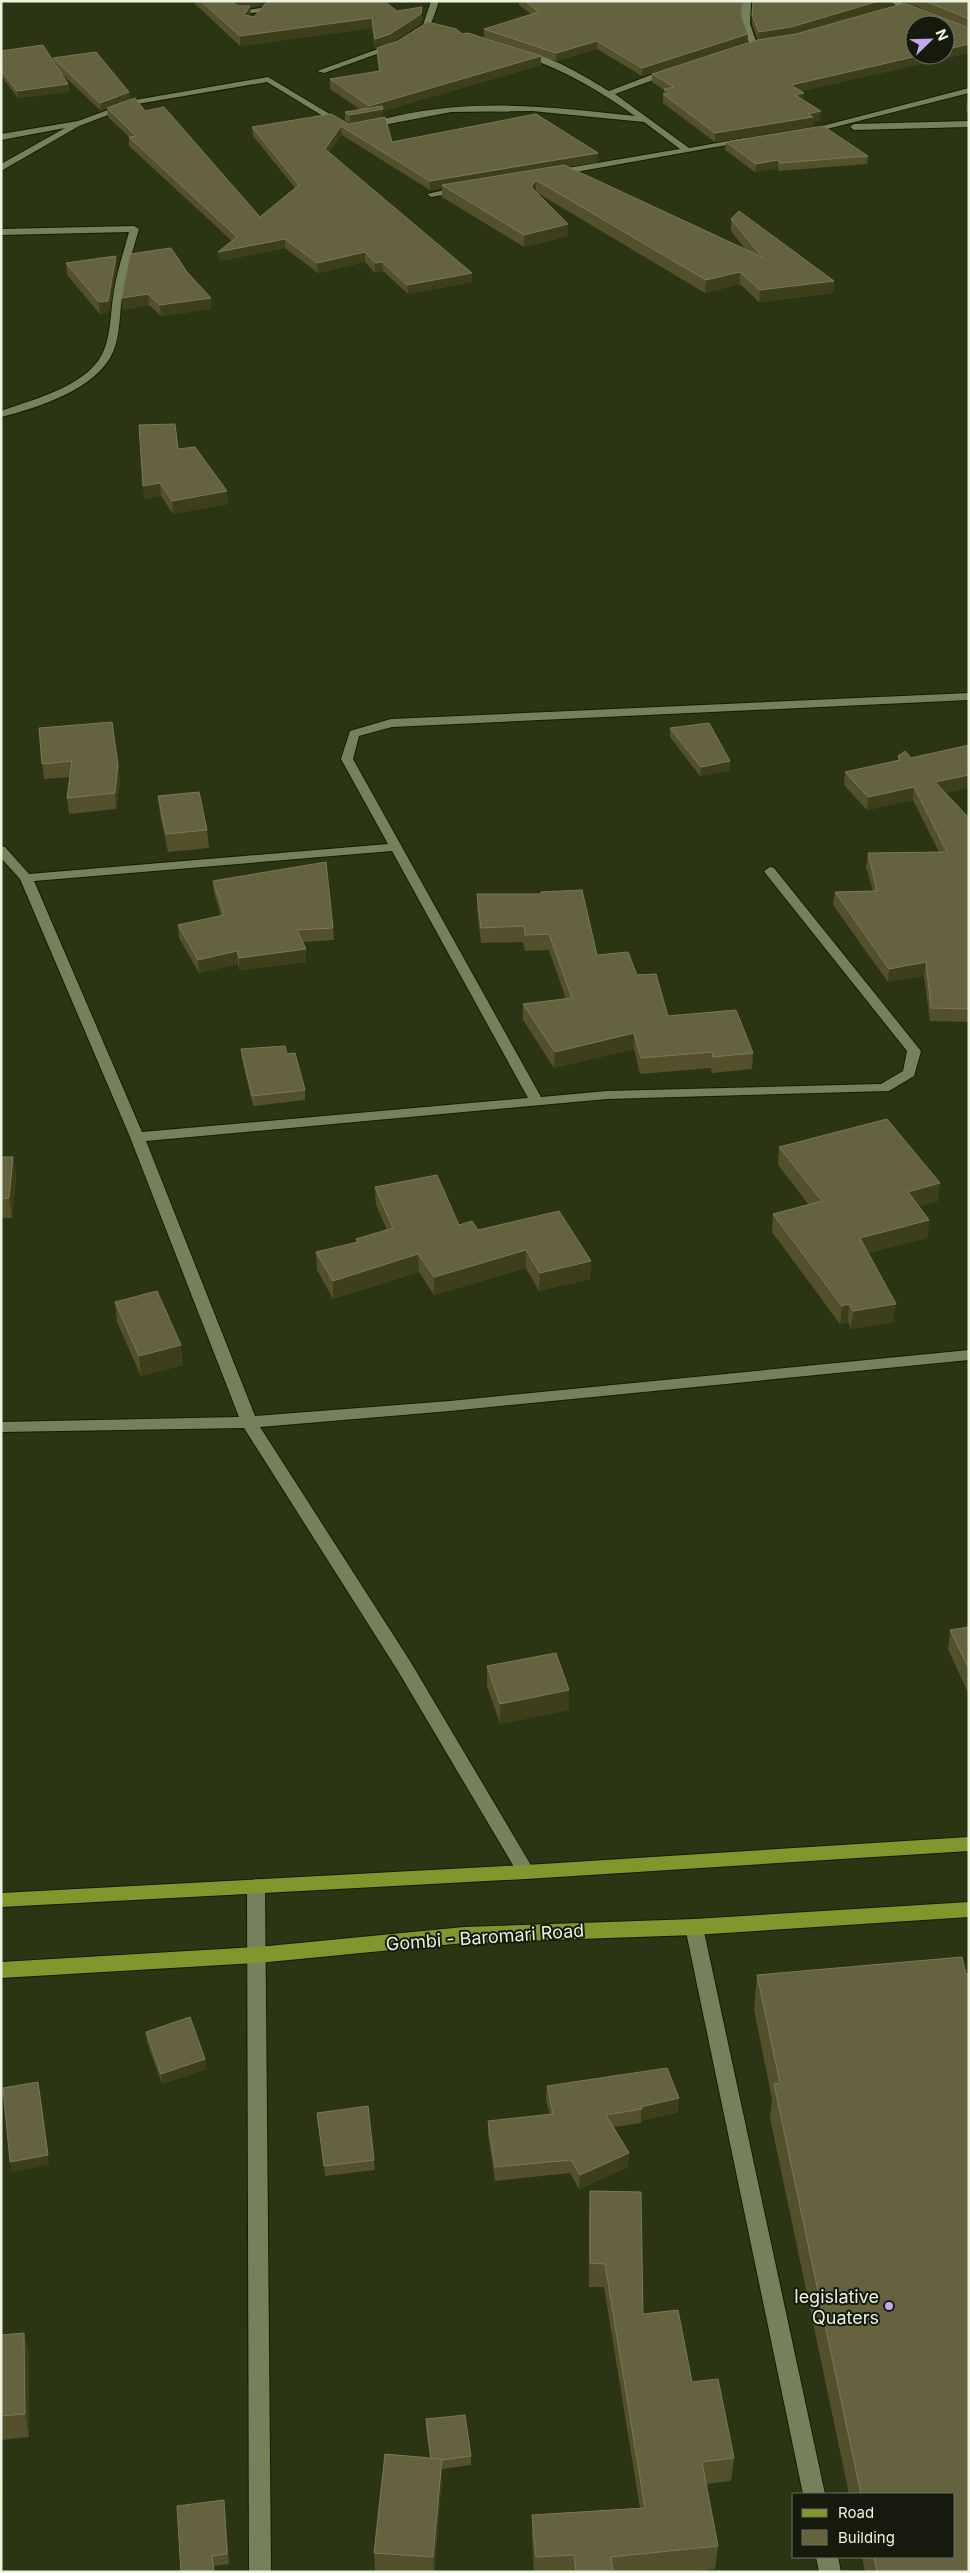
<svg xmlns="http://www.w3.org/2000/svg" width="970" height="2573" font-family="Inter,sans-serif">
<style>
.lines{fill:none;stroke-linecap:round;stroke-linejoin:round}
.minor-casing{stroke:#151c00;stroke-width:2}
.primary-casing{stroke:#151c00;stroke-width:2}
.minor{fill:#76815c;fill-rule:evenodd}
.primary{fill:#81972e;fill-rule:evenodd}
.wall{fill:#54502c}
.shaded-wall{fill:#3d3e1a}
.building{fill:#65623f;stroke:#7a7858}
.poi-dot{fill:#c4a7f1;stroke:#161a0c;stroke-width:2}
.labels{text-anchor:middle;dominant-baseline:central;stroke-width:4;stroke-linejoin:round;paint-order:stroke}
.near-street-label{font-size:18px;fill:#ebf2de;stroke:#161a0c}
.near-poi-label{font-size:18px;fill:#ebf2de;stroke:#161a0c;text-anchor:end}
</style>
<rect width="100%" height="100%" fill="#2c3513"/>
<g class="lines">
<g class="minor-casing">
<g id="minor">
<path d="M431 1H439C434 15 430 38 411 36V32L423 25Z"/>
<path d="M743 1H751L750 24 758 47H752C742 33 739 18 743 1Z"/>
<polygon points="888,1 899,1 920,12 913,14"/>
<polygon points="261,8 265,10 264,12 238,14 234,12"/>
<polygon points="392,44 399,46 324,73 317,71"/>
<path d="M520 51C540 49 591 80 609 91L669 68H675V72L615 94 689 148 745 138 749 141 553 176 550 175V171L680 149 644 122 532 111 451 112 368 128 364 125C371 119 387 119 396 116 481 98 551 107 635 116 599 90 562 69 520 55Z"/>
<polygon points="268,77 348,125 341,127 267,82 137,104 79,126 1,171 1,164 65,128 1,140 1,134 78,121 135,100"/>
<polygon points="969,88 969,93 807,134 803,131"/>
<polygon points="969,121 969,127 854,130 850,127 854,124"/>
<polygon points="462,186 466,189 465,191 431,197 427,194"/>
<path d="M134 226 139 229C133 250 126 271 123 292 119 311 121 333 113 352 97 389 37 408 1 417V411C31 400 66 392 91 369 113 349 109 317 114 291 117 271 124 251 129 232L1 235V229Z"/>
<path d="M969 693V700L392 727 359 736 353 759 541 1097 607 1091 881 1084 903 1071 907 1051 766 874 764 871 770 867 774 868 921 1051 914 1076 889 1091 607 1099 146 1141 255 1416 450 1401 969 1350V1360L450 1411 260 1427 410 1661 535 1872 532 1877 526 1879 520 1877 398 1671 244 1428 1 1432V1422L239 1417 130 1137 20 879 1 858V846L5 847 29 874 388 844 341 759 350 731 391 719ZM392 851 528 1098 142 1132 34 881Z"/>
<polygon points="256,1879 262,1881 265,1886 271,2572 249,2572 247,1886 250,1881"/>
<polygon points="694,1919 701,1922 703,1927 825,2494 803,2494 685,1927 687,1922"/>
<polygon points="816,2557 838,2557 841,2572 819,2572"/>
</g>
</g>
<g class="primary-casing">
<g id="primary">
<polygon points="969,1837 969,1851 526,1879 1,1907 1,1893 526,1865"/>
<polygon points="969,1902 969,1917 694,1935 464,1943 258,1963 1,1978 1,1962 258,1947 464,1927 694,1919"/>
</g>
</g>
<use href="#minor" class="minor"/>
<use href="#primary" class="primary"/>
</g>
<g class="wall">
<polygon points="192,1 269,1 258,6 250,8 250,16 254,17 397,11 422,16 421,24 390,43 375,48 372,28 240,46"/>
<polygon points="519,1 743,1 741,17 748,34 747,43 642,76 597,49 556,61 484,37 484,29 531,14 519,5"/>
<polygon points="753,1 893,1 893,5 791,35 758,40 752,24"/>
<polygon points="904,1 969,1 969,28"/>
<polygon points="969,28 969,53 801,91 803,100 820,120 813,122 812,126 715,142 663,103 663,94 664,94 664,90 652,82 652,74"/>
<polygon points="377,48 541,56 541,65 383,111 383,117 350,123 345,120 345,112 361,110 330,89 330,79 379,71 377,58"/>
<polygon points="1,51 53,61 53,58 129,92 130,100 145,111 260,217 295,188 253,136 252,127 349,124 392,142 598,153 598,162 567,167 745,249 731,231 731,219 834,281 833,293 759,302 740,284 705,293 536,192 568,236 524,247 442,197 442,188 430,190 342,135 329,152 472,282 408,294 383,271 375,273 365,262 318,273 285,248 219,261 232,241 129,146 129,137 108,117 107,108 101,111 60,72 68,84 69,92 18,98 1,76"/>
<polygon points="967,102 969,102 969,112 966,111"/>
<polygon points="726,142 868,156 867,164 779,171 778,168 755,172 725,150"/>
<polygon points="116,256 117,268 109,312 100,314 67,275 66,263"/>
<polygon points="187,272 211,309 161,316 149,305 122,310 122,298"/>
<polygon points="178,449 227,491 228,504 173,514 161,496 144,499"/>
<polygon points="39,728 118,765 120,781 116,809 69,814 67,798 70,777 44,779"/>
<polygon points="670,728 730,761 730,770 700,776 670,737"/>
<polygon points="898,756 945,793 969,818 969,1022 930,1021 924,976 888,982 833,905 835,892 873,891 866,867 868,853 939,852 913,800 867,810 844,785 845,772 898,760"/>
<polygon points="158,796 207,830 209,848 168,852 160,814"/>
<polygon points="213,881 333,928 334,940 302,942 306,949 306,962 239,970 238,964 199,973 179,938 178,925 221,916 214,893"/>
<polygon points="477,894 637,975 668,1016 753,1053 752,1069 712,1073 711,1068 640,1074 634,1049 554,1068 523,1020 523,1004 566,999 549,950 525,951 523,942 481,943 477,910"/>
<polygon points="241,1049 287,1054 305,1090 305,1100 253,1106 242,1059"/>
<polygon points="779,1147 938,1201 919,1206 929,1220 927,1238 868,1253 893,1322 851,1329 848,1322 840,1324 772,1232 773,1214 809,1205 778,1165"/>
<polygon points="1,1157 13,1157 16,1176 12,1218 1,1218"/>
<polygon points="375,1187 459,1225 591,1261 590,1279 539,1291 526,1268 434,1295 419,1272 333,1299 317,1270 316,1252 357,1242 356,1239 387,1230 376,1205"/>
<polygon points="115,1302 183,1365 141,1376 117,1322"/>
<polygon points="969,1627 969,1695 948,1649 950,1630"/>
<polygon points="487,1666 569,1710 500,1724 487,1686"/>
<polygon points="962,1957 966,1974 969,1973 969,2572 865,2572 862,2557 954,2557 954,2494 849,2494 770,2118 772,2099 754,2010 757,1975"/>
<polygon points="146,2032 205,2059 206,2069 162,2084 147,2042"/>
<polygon points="547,2086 678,2112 641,2121 641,2123 614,2127 628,2167 579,2189 570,2173 495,2181 488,2135 488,2121 550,2115 546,2100"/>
<polygon points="317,2113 374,2160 375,2170 325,2176"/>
<polygon points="590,2191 643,2314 692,2382 734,2458 731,2481 706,2484 718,2546 715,2569 686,2572 534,2572 532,2538 532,2515 640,2508 604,2287 589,2287 589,2215"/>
<polygon points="24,2333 29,2357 29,2437 1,2440 1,2335"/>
<polygon points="426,2419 471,2456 471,2465 442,2469 442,2478 434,2572 375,2572 374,2553 430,2458 426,2429"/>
<polygon points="225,2510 229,2564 213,2566 181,2572"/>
</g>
<g class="shaded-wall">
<polygon points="269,1 258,6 250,8 251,15 244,24 232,11 232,2"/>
<polygon points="879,1 893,1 893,5 791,35 758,40 759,32"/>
<polygon points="422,7 421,24 390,43 375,48 375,39"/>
<polygon points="372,18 372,28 240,46 240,36"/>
<polygon points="748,34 747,43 642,76 642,68"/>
<polygon points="597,41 597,49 556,61 556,53"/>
<polygon points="969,44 969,53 790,94 791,85 922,55 945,55 945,50"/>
<polygon points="541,56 541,65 383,111 383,117 350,123 350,115 369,112 369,106"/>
<polygon points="68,84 69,92 18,98 17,91"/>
<polygon points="129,92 130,100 101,111 100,103"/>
<polygon points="804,93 803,102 795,95"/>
<polygon points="821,111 820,120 813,122 812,126 715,142 715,133"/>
<polygon points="341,126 342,135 325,158 325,149"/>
<polygon points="598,153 598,162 445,187 442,185 442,188 430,190 430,181"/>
<polygon points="778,160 778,168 755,172 756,164"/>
<polygon points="536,180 536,192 531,199 531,187"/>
<polygon points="568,224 568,236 524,247 524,235"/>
<polygon points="285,239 285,248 219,261 218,252"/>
<polygon points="365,252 365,262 318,273 317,263"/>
<polygon points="116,256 117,268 109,312 100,314 99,302"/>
<polygon points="382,262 383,271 375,273 375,263"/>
<polygon points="740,272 740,284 705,293 706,280"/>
<polygon points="472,273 472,282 408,294 407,285"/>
<polygon points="834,281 833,293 759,302 760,290"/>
<polygon points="148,294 149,305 122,310 122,298"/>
<polygon points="211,298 211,309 161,316 160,305"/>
<polygon points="160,483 161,496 144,499 143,486"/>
<polygon points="227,491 228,504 173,514 172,501"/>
<polygon points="730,761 730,770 700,776 701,767"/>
<polygon points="118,765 120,781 116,809 115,793"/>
<polygon points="969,775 969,788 933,796 935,782"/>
<polygon points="914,787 913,800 867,810 868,797"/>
<polygon points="306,949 306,962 239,970 239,958"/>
<polygon points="237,951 238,964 199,973 198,960"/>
<polygon points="926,962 924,976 888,982 889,969"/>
<polygon points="634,1033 634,1049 554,1068 555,1052"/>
<polygon points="13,1157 16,1176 12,1218 9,1198"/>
<polygon points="940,1183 938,1201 905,1210 908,1192"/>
<polygon points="929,1220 927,1238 858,1256 860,1238"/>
<polygon points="526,1250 526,1268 434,1295 434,1277"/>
<polygon points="418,1254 419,1272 333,1299 333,1281"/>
<polygon points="591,1261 590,1279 539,1291 540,1273"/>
<polygon points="849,1304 848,1322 840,1324 842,1306"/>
<polygon points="896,1304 893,1322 851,1329 853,1311"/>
<polygon points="181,1345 183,1365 141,1376 139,1356"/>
<polygon points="569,1690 569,1710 500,1724 500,1704"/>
<polygon points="205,2059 206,2069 162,2084 161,2074"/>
<polygon points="38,2082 49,2165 12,2172 10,2162"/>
<polygon points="679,2098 678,2112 641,2121 641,2107"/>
<polygon points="629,2153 628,2167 579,2189 580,2175"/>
<polygon points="24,2333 29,2357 29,2437 25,2414"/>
<polygon points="442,2459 442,2478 433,2572 433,2557"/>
<polygon points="1,2479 3,2486 1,2535"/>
</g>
<g class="building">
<polygon points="201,1 234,1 232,2 238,6 250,6 244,15 254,17 265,4 270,1 384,1 397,11 422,7 421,14 390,34 375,39 372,18 240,36"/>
<polygon points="525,1 742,1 741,16 748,34 642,68 597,41 556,53 484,29 539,12"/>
<polygon points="753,1 879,1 791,27 759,32 752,15"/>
<polygon points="925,1 969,1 969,19"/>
<polygon points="905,3 969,28 969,44 945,50 945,25 915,25 915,55 922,55 791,85 804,93 795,95 821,111 808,114 813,117 715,133 663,94 670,93 664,89 674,87 652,74 757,40 796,34"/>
<polygon points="428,22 456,29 462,34 468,33 541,56 369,106 330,79 380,71 377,48 398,41"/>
<polygon points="43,45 68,84 17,91 1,70 1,51"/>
<polygon points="96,52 129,92 100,103 53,58"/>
<polygon points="135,98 145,111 164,107 260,217 299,185 252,127 331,114 349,124 385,117 392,142 536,114 598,153 430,181 341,126 325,149 472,273 407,285 382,262 375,263 365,252 317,263 285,239 218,252 237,237 129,137 136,136 107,108"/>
<polygon points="382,106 383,109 350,115 345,112"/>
<polygon points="823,126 868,156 780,163 778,160 756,164 726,142"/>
<polygon points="564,165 762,257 731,219 739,211 834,281 760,290 740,272 706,280 536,180 531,187 568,224 524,235 442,185"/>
<polygon points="171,248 187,272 211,298 160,305 148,294 122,298 130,254"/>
<polygon points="116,256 108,301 99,302 66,263"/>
<polygon points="175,424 178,449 195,447 227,491 172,501 160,483 143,486 139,425"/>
<polygon points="112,722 118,765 115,793 67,798 72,761 42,764 39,728"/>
<polygon points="709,723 730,761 701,767 670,728"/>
<polygon points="969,745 969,775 935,782 969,818 969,1009 931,1008 926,962 889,969 835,892 877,891 868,853 947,852 914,787 868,797 845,772 900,760 898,756 905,751 911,758"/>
<polygon points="199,792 207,830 166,834 158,796"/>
<polygon points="326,862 333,928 297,930 306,949 239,958 237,951 198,960 178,925 224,915 213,881"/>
<polygon points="582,890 597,955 628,952 637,975 656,974 668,1016 736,1010 753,1053 713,1057 712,1052 641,1058 634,1033 555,1052 523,1004 572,998 549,934 525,935 524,926 481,928 477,894 541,894 541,892"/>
<polygon points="285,1046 287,1054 295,1053 305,1090 252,1096 241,1049"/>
<polygon points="887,1119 940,1183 908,1192 929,1220 860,1238 896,1304 853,1311 849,1304 842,1306 773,1214 822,1201 779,1147"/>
<polygon points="1,1157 13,1157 9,1198 1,1199"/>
<polygon points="437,1175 459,1225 472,1221 478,1230 559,1211 591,1261 540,1273 526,1250 434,1277 418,1254 333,1281 316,1252 358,1242 356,1239 393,1228 375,1187"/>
<polygon points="157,1291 181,1345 139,1356 115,1302"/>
<polygon points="969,1627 969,1669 950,1630"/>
<polygon points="556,1653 569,1690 500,1704 487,1666"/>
<polygon points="962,1957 966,1974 969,1973 969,2572 877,2572 874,2557 954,2557 954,2494 861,2494 774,2084 780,2083 757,1975"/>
<polygon points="190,2017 205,2059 161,2074 146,2032"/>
<polygon points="667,2068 679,2098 641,2107 642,2109 606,2115 629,2153 580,2175 571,2160 495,2167 488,2121 553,2114 547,2086"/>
<polygon points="38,2082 48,2155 10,2162 3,2088"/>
<polygon points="368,2106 374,2160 324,2166 317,2113"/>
<polygon points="590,2191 641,2192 643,2314 678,2310 692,2382 718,2379 734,2458 702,2462 718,2546 611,2557 613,2572 576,2572 574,2555 536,2557 532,2515 645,2508 605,2264 590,2263"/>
<polygon points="24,2333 25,2414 1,2416 1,2335"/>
<polygon points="465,2415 471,2456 442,2460 431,2458 426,2419"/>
<polygon points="385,2454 442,2459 433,2557 374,2553"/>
<polygon points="224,2500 227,2554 212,2556 214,2572 181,2572 177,2506"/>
</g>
<circle class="poi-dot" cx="889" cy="2306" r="5"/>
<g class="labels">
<g class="near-street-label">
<text transform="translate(485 1937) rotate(-4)">Gombi - Baromari Road</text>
</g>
<g class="near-poi-label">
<text x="879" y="2296">legislative<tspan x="879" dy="21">Quaters</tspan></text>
</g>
</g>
<rect width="970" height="2573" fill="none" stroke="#ebf2de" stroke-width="5"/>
<rect x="792" y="2493" width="162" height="65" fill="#161a0c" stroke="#6b7060"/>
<rect x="802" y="2509" width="25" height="8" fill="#81972e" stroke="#6b7060"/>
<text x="838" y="2518" font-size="15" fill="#ebf2de">Road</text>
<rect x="802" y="2530" width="25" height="15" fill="#65623f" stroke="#6b7060"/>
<text x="838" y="2543" font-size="15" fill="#ebf2de">Building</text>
<g transform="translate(930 40) rotate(67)"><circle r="24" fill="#161a0c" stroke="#6b7060"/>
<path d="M0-4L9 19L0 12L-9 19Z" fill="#c4a7f1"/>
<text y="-8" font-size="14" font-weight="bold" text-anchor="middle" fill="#ebf2de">N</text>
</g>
</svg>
